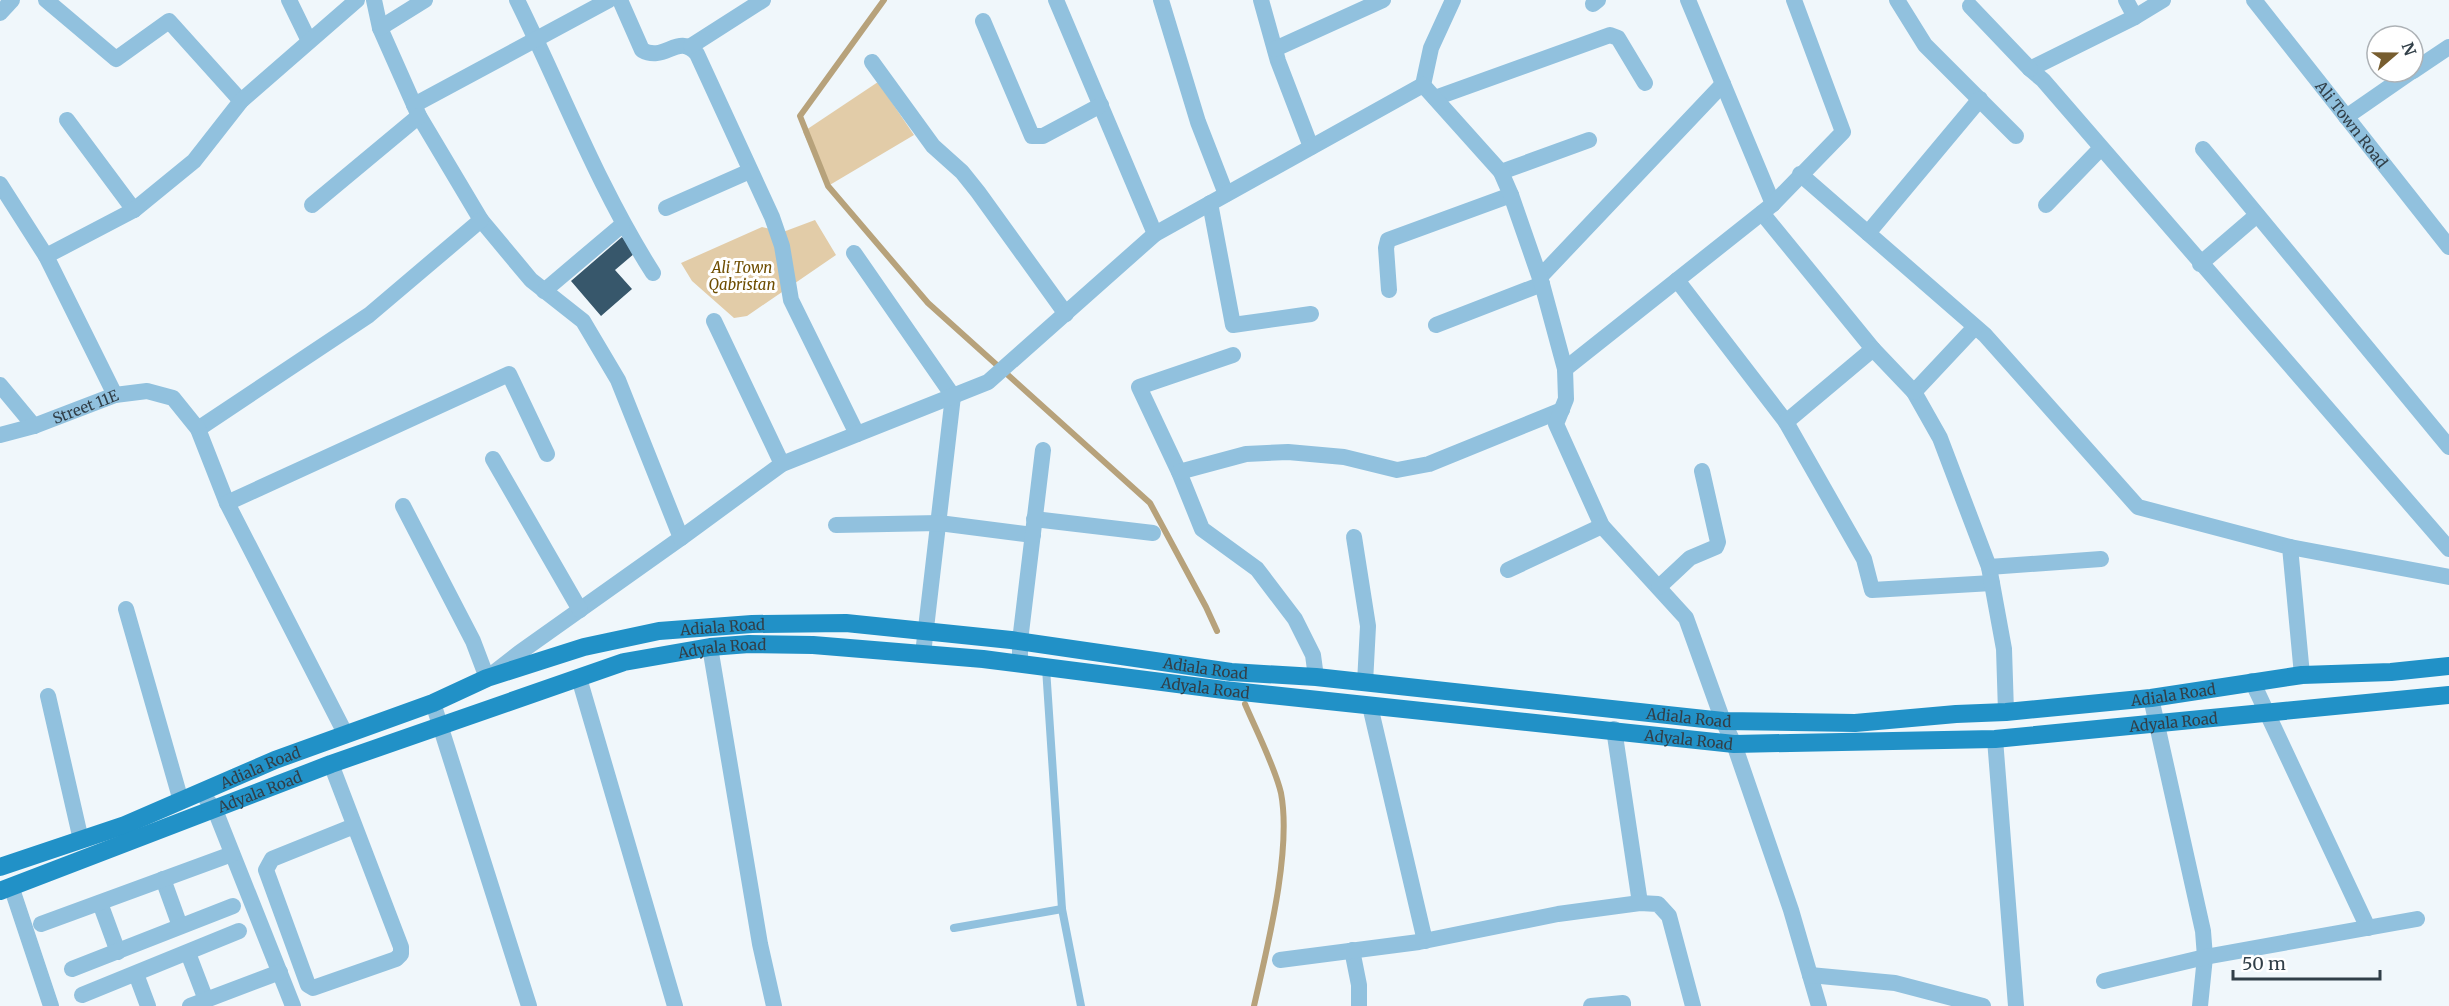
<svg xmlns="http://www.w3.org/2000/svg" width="2449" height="1006" font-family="Merriweather,serif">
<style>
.green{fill:#e2cca8}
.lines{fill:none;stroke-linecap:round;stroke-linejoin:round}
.stream{stroke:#b7a27b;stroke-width:6}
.building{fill:#37576b}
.lane{stroke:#91c1de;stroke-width:8}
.street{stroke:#91c1de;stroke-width:16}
.primary{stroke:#2191c7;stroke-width:18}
.labels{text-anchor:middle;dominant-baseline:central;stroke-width:6;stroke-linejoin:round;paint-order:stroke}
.street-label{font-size:15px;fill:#313f48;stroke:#fff}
.park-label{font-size:15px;font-style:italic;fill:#6e4d00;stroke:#fff}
</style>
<rect width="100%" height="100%" fill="#f0f7fb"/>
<g class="green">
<polygon points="878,82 914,135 828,186 803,132"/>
<polygon points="815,220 836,255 747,316 734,318 692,281 681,263 762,227 783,232"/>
</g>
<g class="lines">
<g class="stream">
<polyline points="884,0 800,116 828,186 928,303 1150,503 1206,607 1217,631"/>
<path d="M1245 704C1256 730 1275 767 1281 793 1292 851 1267 948 1254 1006"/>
</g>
</g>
<polygon class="building" points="622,237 635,253 615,270 632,289 601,316 571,281"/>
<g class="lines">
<g class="lane">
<polyline points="1046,668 1062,909 1081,1006"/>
<polyline points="954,928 1062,909"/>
</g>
<g class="street">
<polyline points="46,0 116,59 169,21 241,101"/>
<polyline points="289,0 309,41"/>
<polyline points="374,0 380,28 419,116 481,220 531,280 583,321 618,380 681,538 519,653 487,678 473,641 403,506"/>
<path d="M517 0C562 91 598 187 653 273"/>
<path d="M620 0 642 50C665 63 678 32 697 54L772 217 782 246 791 300 857 434"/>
<polyline points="1056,0 1155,234"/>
<polyline points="1161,0 1198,122 1226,194"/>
<polyline points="1261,0 1278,61 1311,147"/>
<polyline points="1688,0 1773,204"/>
<polyline points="1897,0 1925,45 2016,136"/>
<polyline points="2126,0 2135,17"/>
<polyline points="2163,0 2135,17 2030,69 2043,80 2449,549"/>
<path id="s1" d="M2254 0 2449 247"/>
<polyline points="1593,4 1598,0"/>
<polyline points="1970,6 2030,69"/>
<polyline points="0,13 12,0"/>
<polyline points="983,21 1032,136 1043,136 1101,105"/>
<polyline points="380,28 425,0"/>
<polyline points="691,46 763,0"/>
<polyline points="1275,49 1383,0"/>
<polyline points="872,62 933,146 962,172 978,192 1066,314"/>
<polyline points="2413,71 2449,47"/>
<polyline points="1423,85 1431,48 1453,0"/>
<polyline points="1435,98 1610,35 1618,38 1645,83"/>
<polyline points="414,105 609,0"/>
<polyline points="2346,117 2411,72"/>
<polyline points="67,120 134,210"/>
<polyline points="2203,149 2449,447"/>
<polyline points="1501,172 1589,140"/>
<polyline points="1800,174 1985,335 2138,507 2290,547 2302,675"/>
<polyline points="0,184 46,256 115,395"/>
<polyline points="1210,203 1233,325 1311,314"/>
<polyline points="312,205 419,116"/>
<polyline points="2046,205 2101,148"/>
<polyline points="666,208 750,171"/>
<polyline points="1762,213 1873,349"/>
<polyline points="1868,233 1980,99"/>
<polyline points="854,253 953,396 923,654"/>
<polyline points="46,256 134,210 194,161 241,101 357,0"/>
<polyline points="2200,264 2257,215"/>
<polyline points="1540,277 1723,84"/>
<polyline points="1677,280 1786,422 1864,559 1872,590 1992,583"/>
<polyline points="1389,290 1386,248 1388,240 1511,195"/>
<polyline points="544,291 622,225"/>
<polyline points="714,321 782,464"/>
<polyline points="1436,325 1542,284"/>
<polyline points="1975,327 1914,392 1940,438 1989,567 2004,649 2006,712"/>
<polyline points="1233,355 1139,387 1179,472 1202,529 1257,569 1295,619 1313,655 1316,677"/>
<polyline points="1565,369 1773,204 1843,132 1794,0"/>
<polyline points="0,385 34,426"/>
<polyline points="1786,422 1873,349 1914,392"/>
<polyline points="198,429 369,315 481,220"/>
<path id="s2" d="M0 435 34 426 115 395 147 391 173 398 198 429 227 503 345 733"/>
<polyline points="493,459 580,610"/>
<polyline points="1179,472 1246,454 1288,452 1344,457 1397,470 1429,464 1562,410"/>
<polyline points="227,503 509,374 547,454"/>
<polyline points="1034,519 1153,533"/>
<polyline points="836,525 939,523 1033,535"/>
<polyline points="1354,537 1368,626 1365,683"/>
<polyline points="681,538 782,464 988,382 1155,234 1423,85 1501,172 1511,195 1542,284 1565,369 1566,399 1556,424 1602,526 1686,618 1723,721 1734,744 1791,910 1819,1006"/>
<polyline points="2290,547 2449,577"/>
<polyline points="1989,567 2101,559"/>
<polyline points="1508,570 1602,526"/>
<polyline points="1659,587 1690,558 1716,547 1718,542 1702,471"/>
<polyline points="126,609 181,801"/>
<polyline points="710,647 760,944 774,1006"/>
<polyline points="1020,664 1020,641 1043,450"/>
<polyline points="579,678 675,1006"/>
<polyline points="2252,681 2368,928"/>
<polyline points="48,696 81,840"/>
<polyline points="2151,698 2203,931 2205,957 2200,1006"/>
<polyline points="433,703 529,1006"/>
<polyline points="1370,706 1425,941"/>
<polyline points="1614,729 1640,903"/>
<polyline points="1995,739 2016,1006"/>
<polyline points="331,764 401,947 401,954 396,959 313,988 308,985 266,870 272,859 354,826"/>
<polyline points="207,800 215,810 293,1006"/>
<polyline points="163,879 180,926"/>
<polyline points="11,886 51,1006"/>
<polyline points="100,903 118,952"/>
<polyline points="41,924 232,854"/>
<polyline points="1352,950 1359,985 1359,1006"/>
<polyline points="188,953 206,1000"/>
<polyline points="1280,960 1419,942 1558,914 1640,903 1658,904 1669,916 1693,1006"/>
<polyline points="72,969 233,906"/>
<polyline points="136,974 148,1006"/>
<polyline points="1810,975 1895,983 1983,1006"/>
<polyline points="2104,981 2205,957 2417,919"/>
<polyline points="82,995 239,931"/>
<polyline points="190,1006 280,972"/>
<polyline points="1591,1006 1623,1003 1623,1006"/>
</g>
<g class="primary">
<path id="s3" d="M0 867 125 825 275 760 433 703 487 678 584 647 659 631 752 624 846 623 1011 640 1231 672 1316 677 1723 721 1855 723 1956 714 2006 712 2151 698 2302 675 2391 672 2449 666"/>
<path id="s4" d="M0 891 331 764 624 662 710 647 749 644 813 645 983 659 1224 690 1734 744 1995 739 2449 695"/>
</g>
</g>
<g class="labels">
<g class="street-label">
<text stroke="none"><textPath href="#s1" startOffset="158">Ali Town Road</textPath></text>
<text stroke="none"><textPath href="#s2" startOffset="90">Street 11E</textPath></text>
<text stroke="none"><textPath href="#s3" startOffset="765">Adiala Road</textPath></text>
<text stroke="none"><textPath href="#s4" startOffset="764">Adyala Road</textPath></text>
<text stroke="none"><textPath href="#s3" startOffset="1251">Adiala Road</textPath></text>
<text stroke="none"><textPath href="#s4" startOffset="1250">Adyala Road</textPath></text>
<text stroke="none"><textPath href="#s3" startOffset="2223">Adiala Road</textPath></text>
<text stroke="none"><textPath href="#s3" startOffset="1737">Adiala Road</textPath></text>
<text stroke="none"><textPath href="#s4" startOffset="2222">Adyala Road</textPath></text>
<text stroke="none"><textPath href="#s4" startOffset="1736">Adyala Road</textPath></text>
<text stroke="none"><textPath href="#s3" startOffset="279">Adiala Road</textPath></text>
<text stroke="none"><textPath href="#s4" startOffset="278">Adyala Road</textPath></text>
</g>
<g class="park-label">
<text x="742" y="267">Ali Town<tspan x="742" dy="17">Qabristan</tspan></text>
</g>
</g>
<g transform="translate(2395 54) rotate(70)"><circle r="28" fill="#ffffff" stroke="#adb2b6" stroke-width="1.5"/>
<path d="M0-4.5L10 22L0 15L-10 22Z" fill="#775d2f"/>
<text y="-9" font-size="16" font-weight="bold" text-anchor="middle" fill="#313f48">N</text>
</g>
<path d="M2233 970v9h147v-9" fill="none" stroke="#313f48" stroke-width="3"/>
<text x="2242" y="970" font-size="18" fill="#313f48" stroke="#ffffff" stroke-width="4.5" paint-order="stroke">50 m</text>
</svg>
